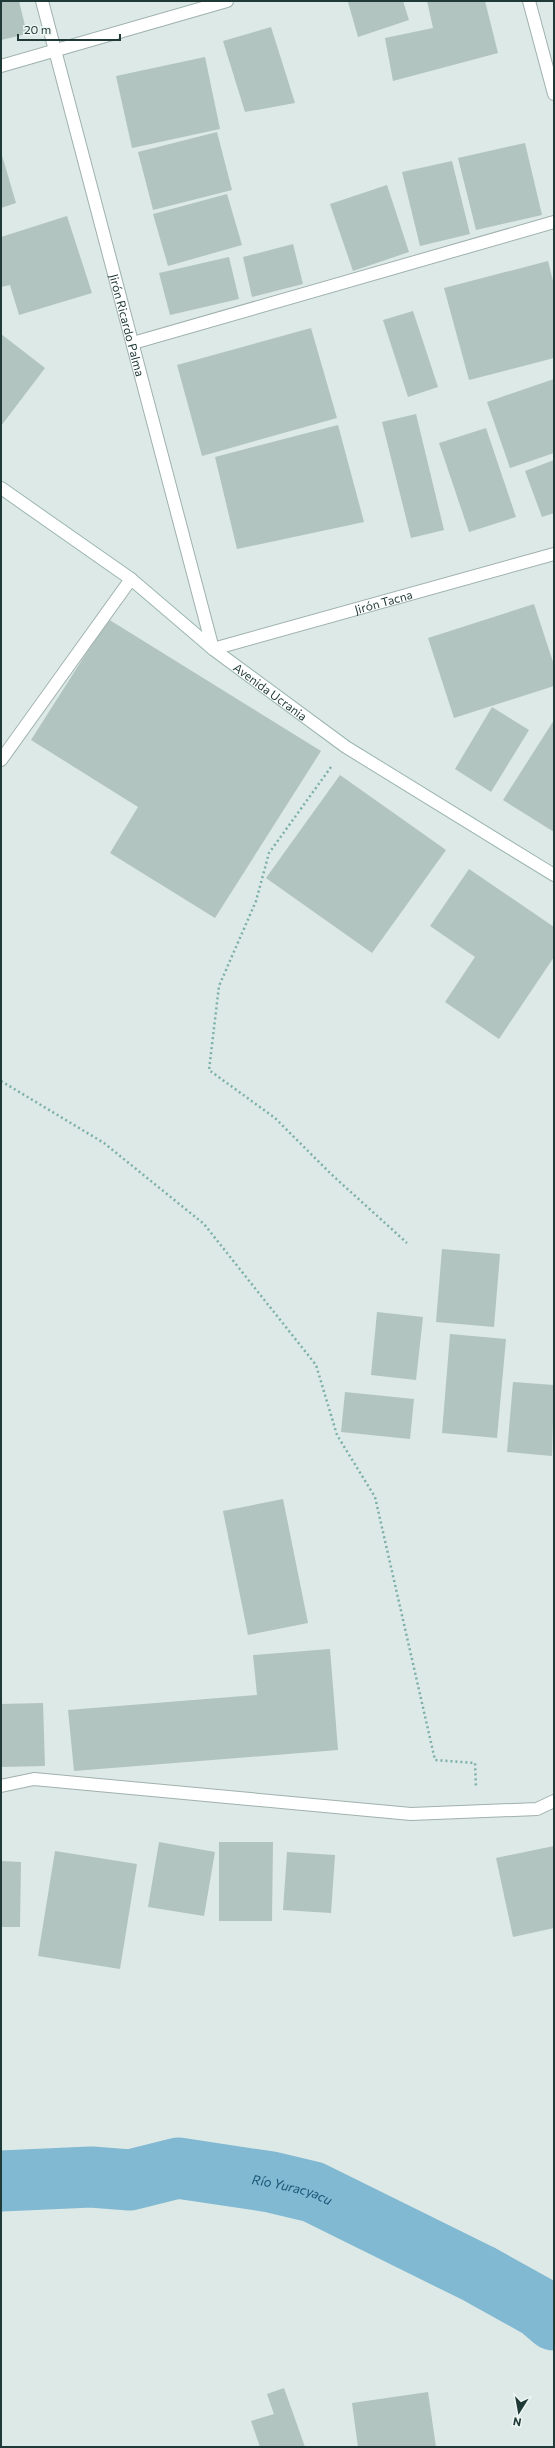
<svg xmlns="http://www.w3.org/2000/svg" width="555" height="2448" font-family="Commissioner,sans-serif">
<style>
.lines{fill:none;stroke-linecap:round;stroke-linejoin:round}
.river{stroke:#81b8d2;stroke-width:61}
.building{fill:#b2c4bf}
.minor-casing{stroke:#9fb1ae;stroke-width:14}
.secondary-casing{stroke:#9bb6b0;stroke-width:14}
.path{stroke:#7bafa7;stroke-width:2.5;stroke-dasharray:2 3;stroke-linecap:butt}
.minor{stroke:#fff;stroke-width:12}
.secondary{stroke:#fff;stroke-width:12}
.labels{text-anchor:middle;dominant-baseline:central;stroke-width:3;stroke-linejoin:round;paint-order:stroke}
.street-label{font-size:12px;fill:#1e3936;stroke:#edf6f3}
.water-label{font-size:13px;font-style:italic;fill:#175676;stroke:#edf6f3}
</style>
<rect width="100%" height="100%" fill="#dce9e6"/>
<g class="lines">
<path class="river" id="s1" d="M1 2181 91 2177 130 2180 178 2168 271 2182 313 2192 479 2274 540 2308 554 2320"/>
</g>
<g class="building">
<polygon points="1,1 19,1 27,34 1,40"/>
<polygon points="403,1 409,20 358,37 348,2"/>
<polygon points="427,1 485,1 498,53 393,81 385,38 433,28"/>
<polygon points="271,27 295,103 245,112 223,41"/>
<polygon points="205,57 220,129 132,148 116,76"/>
<polygon points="217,132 232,190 153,210 138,152"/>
<polygon points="525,143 542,215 476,230 458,158"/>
<polygon points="1,152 16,203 1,208"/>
<polygon points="452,161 470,234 420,246 402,172"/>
<polygon points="387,185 409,252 353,271 330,204"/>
<polygon points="227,194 242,245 168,266 153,214"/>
<polygon points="67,216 92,293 19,315 10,285 1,287 1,237"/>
<polygon points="293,244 303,284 252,297 243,257"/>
<polygon points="229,257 239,299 170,315 159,273"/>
<polygon points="548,261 554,285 554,358 469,380 444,288"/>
<polygon points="413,311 438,387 408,397 383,320"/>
<polygon points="311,328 337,418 202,456 177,365"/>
<polygon points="1,334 45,368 1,426"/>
<polygon points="554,379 554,453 510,468 487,402"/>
<polygon points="416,414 444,530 411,538 382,422"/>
<polygon points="338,425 364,522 237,549 215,457"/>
<polygon points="486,428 516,517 469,532 439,443"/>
<polygon points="554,460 554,513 542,517 525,471"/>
<polygon points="534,604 554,665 554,686 454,718 428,638"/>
<polygon points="108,619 321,751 215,918 110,853 138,807 31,740"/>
<polygon points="492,707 529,730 491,792 455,769"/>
<polygon points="554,720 554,832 503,800"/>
<polygon points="340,775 446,850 372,953 266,878"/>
<polygon points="469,869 554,927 554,957 499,1039 445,1002 475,957 430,926"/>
<polygon points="442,1249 500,1254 494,1327 436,1322"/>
<polygon points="377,1312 423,1317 416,1380 371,1375"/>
<polygon points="450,1334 506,1339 497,1438 442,1433"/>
<polygon points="513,1382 554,1385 552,1456 507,1452"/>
<polygon points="345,1392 414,1399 410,1439 341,1432"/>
<polygon points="283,1499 308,1623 248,1635 223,1511"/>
<polygon points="330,1649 338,1750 74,1771 68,1710 257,1695 253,1655"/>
<polygon points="43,1703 45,1766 1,1767 1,1704"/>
<polygon points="159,1842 215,1852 204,1916 148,1907"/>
<polygon points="219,1842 273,1842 272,1921 219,1921"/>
<polygon points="554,1846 554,1928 513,1937 496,1858"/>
<polygon points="55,1851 137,1864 120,1969 38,1956"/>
<polygon points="287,1852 335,1855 331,1913 283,1910"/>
<polygon points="1,1861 21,1862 20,1927 1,1927"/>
<polygon points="284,2388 305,2447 260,2447 251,2421 274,2414 267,2394"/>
<polygon points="428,2392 436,2447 358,2447 352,2403"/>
</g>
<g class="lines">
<g class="minor-casing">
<g id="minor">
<path id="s2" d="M42 1 213 649 554 554"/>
<polyline points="529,1 554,94"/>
<polyline points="1,66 227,1"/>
<polyline points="133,343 554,222"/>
<polyline points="1,760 131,579"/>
<polyline points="1,1786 34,1779 411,1814 537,1809 554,1801"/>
</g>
</g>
<g class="secondary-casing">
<g id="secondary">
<path id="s3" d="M1 488 131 579 213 649 346 747 554 875"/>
</g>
</g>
<g class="path">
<polyline points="331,767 269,853 256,901 219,986 209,1070 275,1118 331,1174 407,1243"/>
<polyline points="1,1081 104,1143 204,1224 316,1365 337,1435 375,1497 435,1760 475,1763 476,1787"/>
</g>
<use href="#minor" class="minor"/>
<use href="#secondary" class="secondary"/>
</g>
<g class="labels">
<g class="street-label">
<text stroke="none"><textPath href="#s2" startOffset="335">Jirón Ricardo Palma</textPath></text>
<text stroke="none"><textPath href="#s2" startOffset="847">Jirón Tacna</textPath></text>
<text stroke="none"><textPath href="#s3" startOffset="338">Avenida Ucrania</textPath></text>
</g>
<g class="water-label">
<text stroke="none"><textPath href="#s1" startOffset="295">Río Yuracyacu</textPath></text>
</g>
</g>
<rect width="555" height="2448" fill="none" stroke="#1e3936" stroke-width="4"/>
<g transform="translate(519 2412) rotate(191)" stroke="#edf6f3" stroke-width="3" paint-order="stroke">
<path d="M0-3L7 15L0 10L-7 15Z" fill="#1e3936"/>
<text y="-6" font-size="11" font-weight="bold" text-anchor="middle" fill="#1e3936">N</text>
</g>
<path d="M18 34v6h102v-6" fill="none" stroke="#1e3936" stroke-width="2"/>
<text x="24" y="34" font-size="12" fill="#1e3936" stroke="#edf6f3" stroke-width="3" paint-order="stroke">20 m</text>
</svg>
